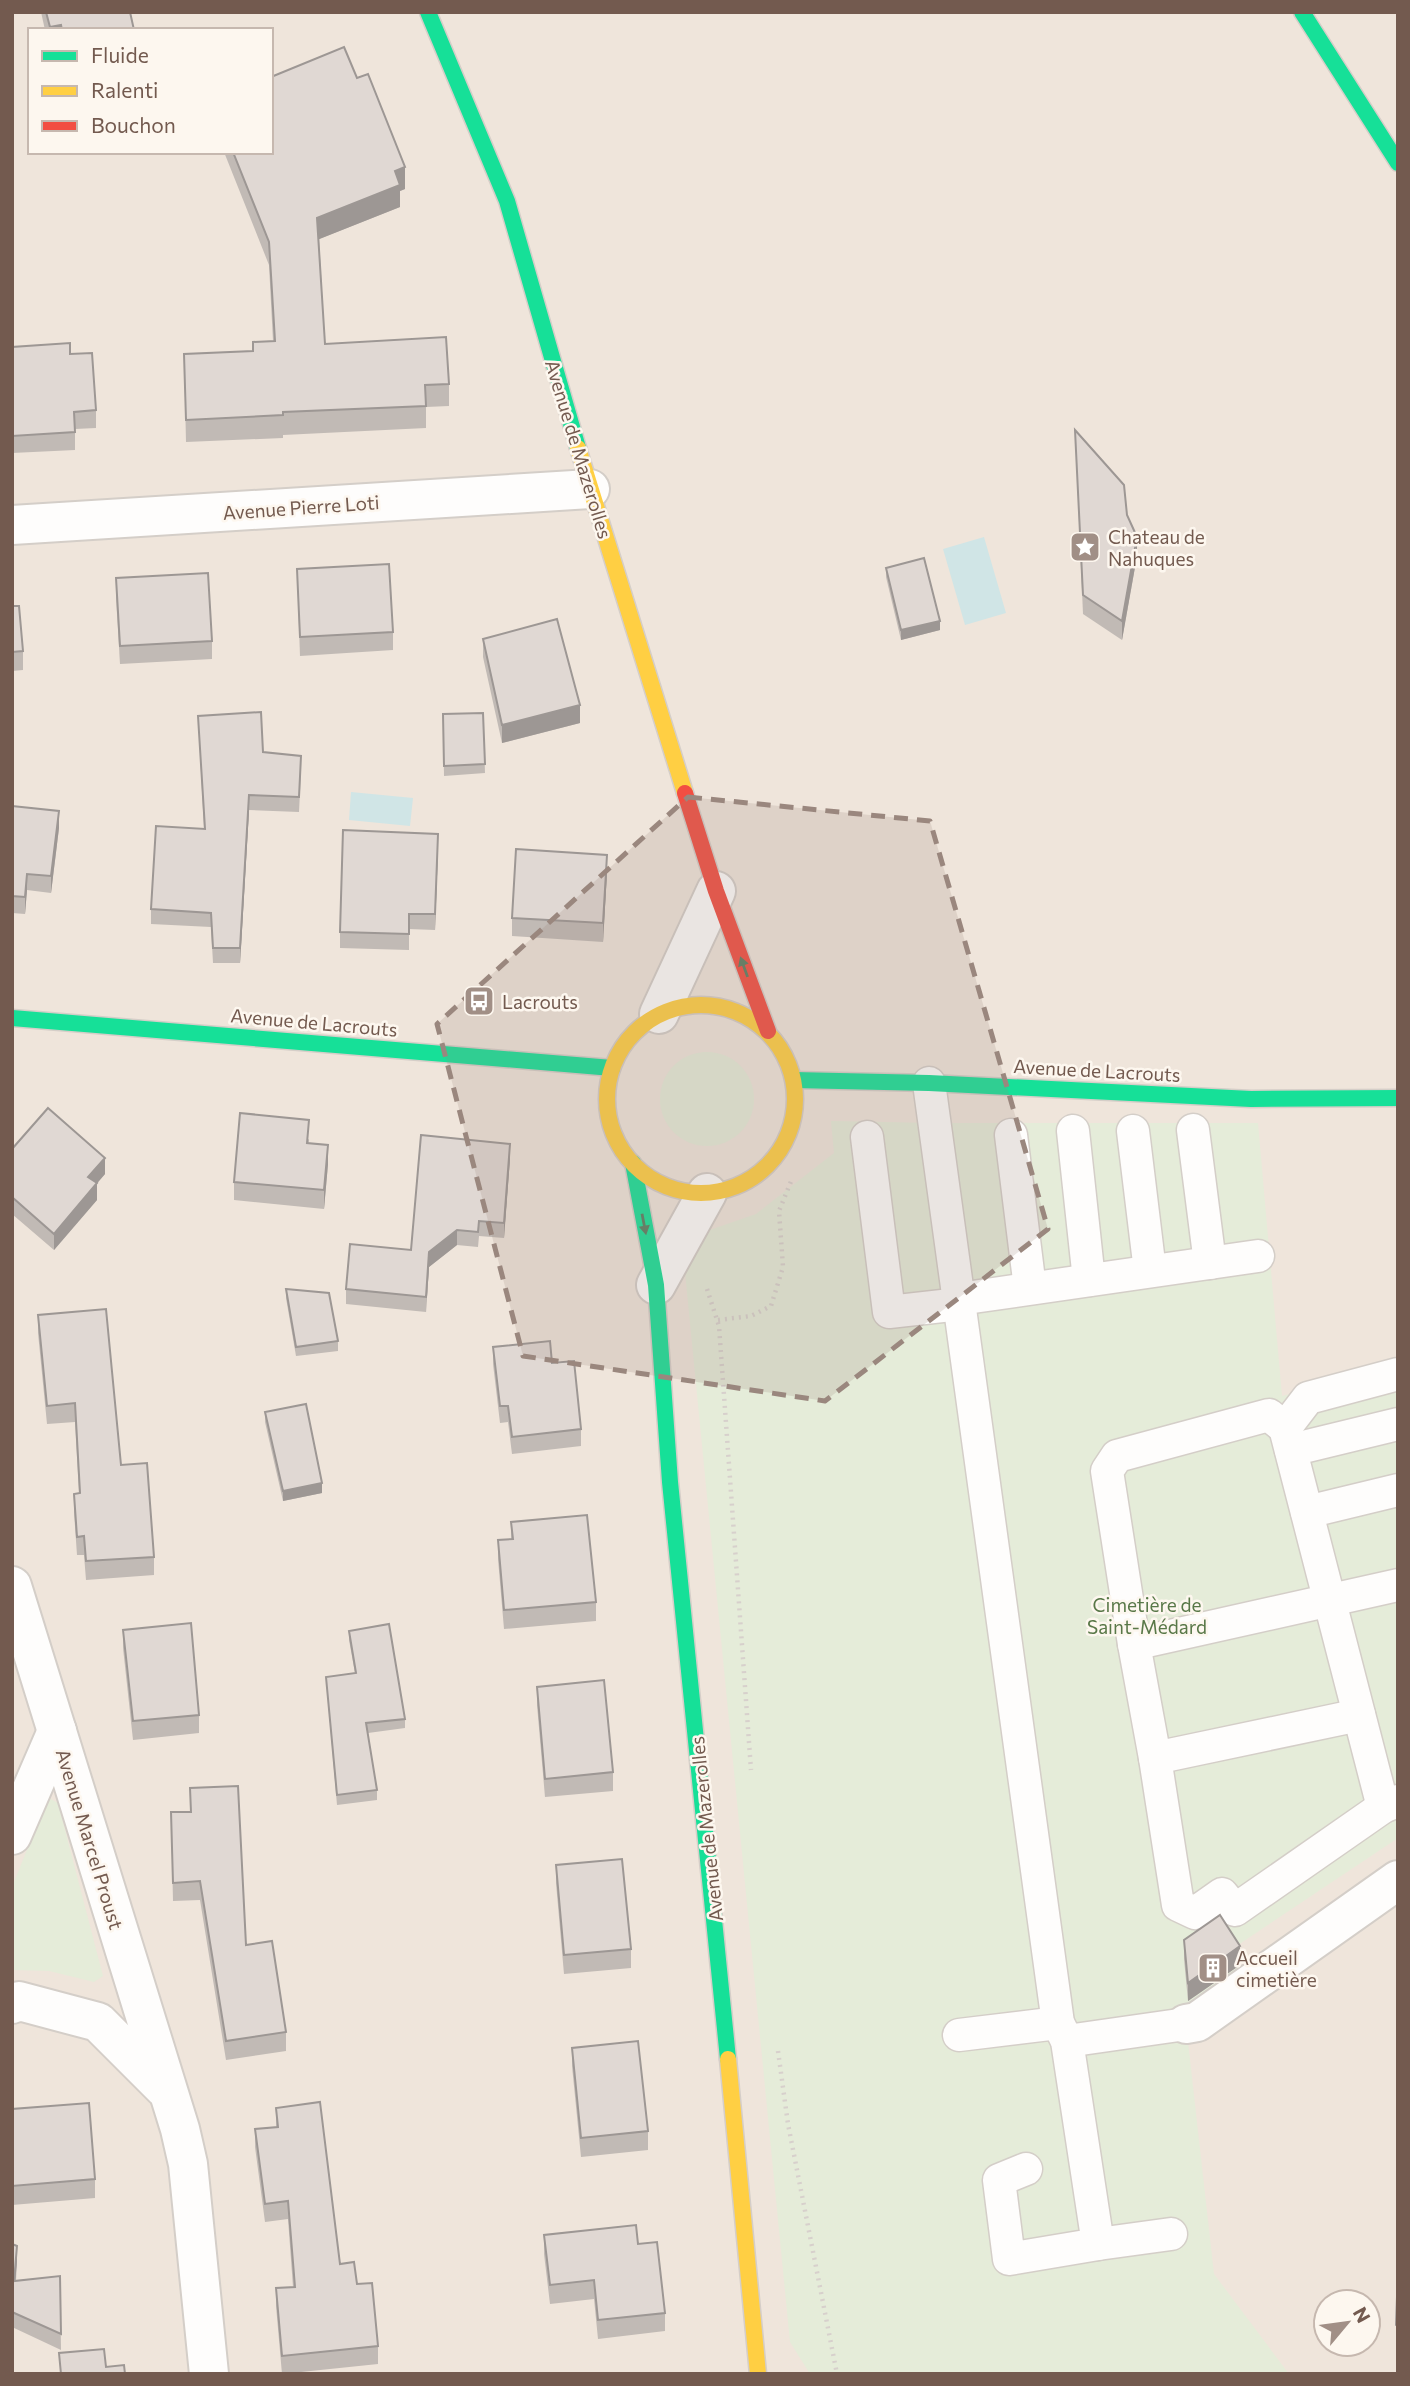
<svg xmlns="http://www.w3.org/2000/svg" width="1410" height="2386" font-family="Commissioner,sans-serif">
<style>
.residential{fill:#efe5db;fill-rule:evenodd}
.green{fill:#e5ecd9}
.water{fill:#d0e5e6}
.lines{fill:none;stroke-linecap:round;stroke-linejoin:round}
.lane-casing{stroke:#d4cec8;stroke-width:35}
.street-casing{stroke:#d4cec8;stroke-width:42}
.fast-casing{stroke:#d5cec8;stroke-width:19}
.slow-casing{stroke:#d5cec8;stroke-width:19}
.jam-casing{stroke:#d5cec8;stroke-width:19}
.path{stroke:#d7d0cc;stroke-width:4.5;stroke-dasharray:2 5;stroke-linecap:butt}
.lane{stroke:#fefdfc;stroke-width:32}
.street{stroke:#fefdfc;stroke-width:38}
.fast{stroke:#16e098;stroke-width:16}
.slow{stroke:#ffcf43;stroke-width:16}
.jam{stroke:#f24e42;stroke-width:16}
.wall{fill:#c1bab5}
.shaded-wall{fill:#9d9794}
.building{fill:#e0d8d3;stroke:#9d9794;stroke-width:2}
.oneway{fill:#5c7c61}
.marked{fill:#9a877e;fill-opacity:0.2;stroke:#9a877e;stroke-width:5;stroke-dasharray:14 9;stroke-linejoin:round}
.labels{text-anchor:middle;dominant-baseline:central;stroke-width:5;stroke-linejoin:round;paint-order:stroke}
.street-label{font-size:19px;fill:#735a4f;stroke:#fdf7ef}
.poi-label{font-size:19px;fill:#735a4f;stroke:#fdf7ef;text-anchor:start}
.park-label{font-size:19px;fill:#597848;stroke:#fdf7ef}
</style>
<rect width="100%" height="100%" fill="#f7f2ed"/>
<path class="residential" d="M12 12H1398V2374H12ZM30 30H271V152H30ZM1326 2302H1368V2344H1326Z"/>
<g class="green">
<circle cx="707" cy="1099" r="47"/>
<polygon points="831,1121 934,1123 1258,1123 1282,1396 1398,1366 1398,1838 1232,1949 1247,1978 1186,2024 1214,2274 1289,2374 810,2374 790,2342 685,1272 707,1231 756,1214 834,1153"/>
<polygon points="49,1798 58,1803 103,1976 94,1982 49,1971 12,1970 12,1887 45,1805"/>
</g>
<g class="water">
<polygon points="984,537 1006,613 965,625 943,549"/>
<polygon points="351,792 413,798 410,826 349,820"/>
</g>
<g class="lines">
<g class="lane-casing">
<g id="lane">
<polyline points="929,1083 1058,2023 1067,2041 1098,2244 1009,2259 999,2180 1026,2169"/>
<polyline points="1193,1130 1210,1263"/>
<polyline points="1073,1131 1089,1280"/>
<polyline points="1133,1131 1150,1271"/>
<polyline points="1011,1135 1030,1288"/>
<polyline points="867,1137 889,1312 960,1304"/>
<polyline points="959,1299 1258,1256"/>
<polyline points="1285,1428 1269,1415 1117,1456 1107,1471 1134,1644 1398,1585"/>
<polyline points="1291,1450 1398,1424"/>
<polyline points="1307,1512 1398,1490"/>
<polyline points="1134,1644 1155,1758 1359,1715"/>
<polyline points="1155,1758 1178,1905 1195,1913 1222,1894 1235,1910 1383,1807 1398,1801"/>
<polyline points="1383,1807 1285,1428 1308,1398 1398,1374"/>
<polyline points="959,2035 1058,2023"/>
<polyline points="1067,2041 1186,2024"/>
<polyline points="1098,2244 1171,2234"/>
</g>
</g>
<g class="street-casing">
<g id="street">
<polyline points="12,525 590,489"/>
<polyline points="659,1014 716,891"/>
<polyline points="656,1285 707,1193"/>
<polyline points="12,1586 180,2129 188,2164 209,2374"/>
<polyline points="12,1835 57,1731"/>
<polyline points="12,2004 19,2001 98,2022 164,2088"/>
<polyline points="1186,2024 1197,2022 1398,1880"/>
</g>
</g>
<g class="fast-casing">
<g id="fast">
<polyline points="428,12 507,201 578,448"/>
<polyline points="1302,12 1398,163"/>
<polyline points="12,1018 612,1068"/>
<polyline points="794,1080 929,1083 1251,1099 1398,1098"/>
<polyline points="633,1163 656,1285 670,1482 728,2059"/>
</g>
</g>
<g class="slow-casing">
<g id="slow">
<polyline points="578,448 685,793"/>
<circle cx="701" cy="1099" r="94"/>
<polyline points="728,2059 758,2374"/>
</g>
</g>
<g class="jam-casing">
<polyline id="jam" points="685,793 716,891 768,1031"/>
</g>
<g class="path">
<polyline points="707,1289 719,1326 751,1770"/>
<polyline points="718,1320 751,1316 771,1306 783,1267 779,1211 792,1179"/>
<polyline points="778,2051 788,2124 837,2374"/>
</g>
<use href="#lane" class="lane"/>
<use href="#street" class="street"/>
<use href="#fast" class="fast"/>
<use href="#slow" class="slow"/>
<use href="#jam" class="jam"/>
</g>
<g class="wall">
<polygon points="41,12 130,12 134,30 45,30"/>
<polygon points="224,152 271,152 405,189 400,191 400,207 319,239 325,344 449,384 449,406 426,407 426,428 283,435 283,438 186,442 184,354 253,351 273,341 269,265"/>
<polygon points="12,347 70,354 96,410 96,428 75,429 75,450 12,453"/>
<polygon points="1075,430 1127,515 1137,556 1122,640 1083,614"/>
<polygon points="886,568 940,630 901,640 886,577"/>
<polygon points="297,569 393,632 393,650 300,656"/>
<polygon points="116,578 212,641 212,659 120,664 116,597"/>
<polygon points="12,606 23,651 23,670 12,671"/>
<polygon points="483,639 580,723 502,743 483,657"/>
<polygon points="483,713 485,773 444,776 443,714"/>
<polygon points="198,716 263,752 301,771 299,812 249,810 240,963 213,963 211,927 151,924 151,909 204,829"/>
<polygon points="12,806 59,828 51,893 27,890 25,914 12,913"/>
<polygon points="438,850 435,930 409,929 409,950 340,948 340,932"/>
<polygon points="607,873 603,942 512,936 512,918"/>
<polygon points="309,1139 309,1143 328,1164 324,1209 234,1200 234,1182"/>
<polygon points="12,1149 105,1174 97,1183 97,1200 54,1250 12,1214"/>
<polygon points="510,1159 504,1238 479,1236 478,1247 457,1245 429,1267 426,1312 346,1304 346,1289 411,1250"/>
<polygon points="286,1289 338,1341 338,1351 296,1356 286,1298"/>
<polygon points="38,1315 121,1465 154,1557 154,1575 86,1580 84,1555 77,1555 74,1512 74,1494 79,1493 75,1422 47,1424 38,1333"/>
<polygon points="493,1347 581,1429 581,1446 512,1454 508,1422 500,1423 493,1364"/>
<polygon points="265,1412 322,1493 283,1501 265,1422"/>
<polygon points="511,1522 596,1602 596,1621 504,1629 498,1559 498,1540 511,1539"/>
<polygon points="123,1630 199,1715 199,1733 133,1740 123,1648"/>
<polygon points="349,1631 405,1719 405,1728 368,1733 377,1790 377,1800 337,1805 326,1677 355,1673 349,1640"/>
<polygon points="537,1687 613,1772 613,1791 545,1797 537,1705"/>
<polygon points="190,1788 246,1945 286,2032 286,2051 226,2060 200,1900 173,1901 171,1812 190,1812"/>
<polygon points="556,1865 631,1949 631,1968 564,1974 556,1883"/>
<polygon points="1184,1940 1240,1965 1188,2001 1184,1959"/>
<polygon points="572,2048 648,2131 648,2150 581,2157 572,2066"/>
<polygon points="276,2108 340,2264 357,2284 378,2346 378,2364 282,2374 276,2306 276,2288 293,2287 288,2219 265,2222 255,2147 255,2129 276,2127"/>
<polygon points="12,2109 95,2179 95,2198 12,2205"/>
<polygon points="544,2235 665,2313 665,2331 598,2339 594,2299 550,2304 544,2254"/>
<polygon points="12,2244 17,2261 16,2281 60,2276 61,2350 12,2327"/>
<polygon points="1398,2269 1398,2350 1396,2350"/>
</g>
<g class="shaded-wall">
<polygon points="61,25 61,30 50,30 50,27"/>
<polygon points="405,167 405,189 400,191 400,207 317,240 317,218 395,171"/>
<polygon points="1137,537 1137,556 1122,640 1122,621"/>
<polygon points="940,621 940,630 901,640 901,630"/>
<polygon points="580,705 580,723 502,743 502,725"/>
<polygon points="249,795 249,810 240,963 240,948"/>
<polygon points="59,811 59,828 51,893 51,876"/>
<polygon points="438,834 438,850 435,930 435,914"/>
<polygon points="607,855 607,873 603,942 603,923"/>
<polygon points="27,874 27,890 25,914 25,897"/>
<polygon points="510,1144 510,1159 504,1238 504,1223"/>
<polygon points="328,1145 328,1164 324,1209 324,1190"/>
<polygon points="105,1158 105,1174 88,1194 88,1177"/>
<polygon points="97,1183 97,1200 54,1250 54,1234"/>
<polygon points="457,1230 457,1245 429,1267 426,1312 429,1252"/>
<polygon points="322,1483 322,1493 283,1501 283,1491"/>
<polygon points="1240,1946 1240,1965 1188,2001 1188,1983"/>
<polygon points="17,2246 17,2261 14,2296 14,2281"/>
</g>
<g class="building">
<polygon points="46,12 130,12 134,30 62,30 61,25 50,27"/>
<polygon points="344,47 357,78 368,74 405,167 395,171 400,185 317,218 325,344 446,337 449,384 425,385 426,406 283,412 283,415 186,420 184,354 253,351 253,342 275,341 269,242 233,152 271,152 271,77"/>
<polygon points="70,343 70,354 92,353 96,410 74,412 75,432 12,436 12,347"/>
<polygon points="1075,430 1124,485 1127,515 1137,537 1122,621 1083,595"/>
<polygon points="924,558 940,621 901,630 886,568"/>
<polygon points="389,564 393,632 300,637 297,569"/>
<polygon points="208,573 212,641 120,646 116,578"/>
<polygon points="12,606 19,606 23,651 12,652"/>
<polygon points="557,619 580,705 502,725 483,639"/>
<polygon points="261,712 263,752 301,756 299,797 249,795 240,948 213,948 211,913 151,909 156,826 205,829 198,716"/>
<polygon points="483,713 485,764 444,766 443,714"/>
<polygon points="12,806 59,811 51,876 27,874 25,897 12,896"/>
<polygon points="343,830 438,834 435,914 409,914 409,934 340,932"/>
<polygon points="516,849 607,855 603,923 512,918"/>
<polygon points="48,1108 105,1158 88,1177 97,1183 54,1234 12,1197 12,1149"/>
<polygon points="240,1113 309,1120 307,1143 328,1145 324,1190 234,1182"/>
<polygon points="421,1135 510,1144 504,1223 479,1221 478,1232 457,1230 429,1252 426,1297 346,1289 350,1244 411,1250"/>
<polygon points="286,1289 329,1293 338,1341 296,1347"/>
<polygon points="106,1309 121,1465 147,1463 154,1557 86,1561 84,1536 77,1537 74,1494 80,1493 75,1403 47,1406 38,1315"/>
<polygon points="550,1341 552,1363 574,1361 581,1429 512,1437 508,1406 500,1406 493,1347"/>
<polygon points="306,1404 322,1483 283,1491 265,1412"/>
<polygon points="587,1515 596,1602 504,1610 498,1540 513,1539 511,1522"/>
<polygon points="191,1623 199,1715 133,1721 123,1630"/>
<polygon points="389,1624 405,1719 366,1723 377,1790 337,1795 326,1677 356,1673 349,1631"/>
<polygon points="604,1680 613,1772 545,1779 537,1687"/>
<polygon points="238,1786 246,1945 272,1941 286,2032 226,2041 200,1881 173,1883 171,1812 191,1812 190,1788"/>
<polygon points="622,1859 631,1949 564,1955 556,1865"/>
<polygon points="1220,1915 1240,1946 1188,1983 1184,1940"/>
<polygon points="638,2041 648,2131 581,2138 572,2048"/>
<polygon points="320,2102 340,2264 354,2262 357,2284 372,2283 378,2346 282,2356 276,2288 295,2287 288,2201 265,2204 255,2129 278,2127 276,2108"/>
<polygon points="89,2103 95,2179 12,2186 12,2109"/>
<polygon points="636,2225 638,2244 657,2242 665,2313 598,2320 594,2280 550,2285 544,2235"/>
<polygon points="12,2244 17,2246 14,2281 60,2276 61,2334 12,2312"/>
<polygon points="1398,2269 1398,2326 1396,2325"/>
<polygon points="104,2349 106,2367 124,2365 125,2374 61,2374 59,2353"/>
</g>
<defs><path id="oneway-solid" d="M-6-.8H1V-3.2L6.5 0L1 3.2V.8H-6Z" transform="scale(1.75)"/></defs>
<g class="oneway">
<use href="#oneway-solid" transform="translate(744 967) rotate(-110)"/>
<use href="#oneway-solid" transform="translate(644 1224) rotate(79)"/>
</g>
<path class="marked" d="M688 797 930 821 1048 1229 825 1401 523 1356 437 1024Z"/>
<defs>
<g id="sight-square" transform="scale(1.575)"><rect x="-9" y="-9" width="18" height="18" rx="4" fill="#a18f86" stroke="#fdf7ef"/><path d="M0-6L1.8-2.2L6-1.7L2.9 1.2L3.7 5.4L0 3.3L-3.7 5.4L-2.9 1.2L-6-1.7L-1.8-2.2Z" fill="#fff"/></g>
<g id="bus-square" transform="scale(1.575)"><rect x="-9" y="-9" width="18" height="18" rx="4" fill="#a18f86" stroke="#fdf7ef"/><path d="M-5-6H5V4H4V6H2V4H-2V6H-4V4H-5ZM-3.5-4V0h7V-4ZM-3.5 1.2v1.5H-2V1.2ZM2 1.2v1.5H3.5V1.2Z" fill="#fff"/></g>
<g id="building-square" transform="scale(1.575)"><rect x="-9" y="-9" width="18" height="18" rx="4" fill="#a18f86" stroke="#fdf7ef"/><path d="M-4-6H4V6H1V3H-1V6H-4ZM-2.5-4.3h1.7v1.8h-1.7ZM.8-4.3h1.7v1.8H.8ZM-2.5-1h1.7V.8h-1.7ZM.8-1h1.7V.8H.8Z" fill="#fff"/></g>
</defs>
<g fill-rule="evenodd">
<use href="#sight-square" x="1085" y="547"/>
<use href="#bus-square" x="479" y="1001"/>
<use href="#building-square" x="1213" y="1968"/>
</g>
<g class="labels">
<g class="street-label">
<text transform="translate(579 449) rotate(73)">Avenue de Mazerolles</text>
<text transform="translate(301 507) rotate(-4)">Avenue Pierre Loti</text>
<text transform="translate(314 1022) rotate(5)">Avenue de Lacrouts</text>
<text transform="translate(1097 1070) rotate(3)">Avenue de Lacrouts</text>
<text transform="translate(706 1829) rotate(-96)">Avenue de Mazerolles</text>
<text transform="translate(90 1839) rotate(73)">Avenue Marcel Proust</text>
</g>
<g class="poi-label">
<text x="1108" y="536">Chateau de<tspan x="1108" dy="22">Nahuques</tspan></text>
<text x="502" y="1001">Lacrouts</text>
<text x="1236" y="1957">Accueil<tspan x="1236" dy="22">cimetière</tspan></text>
</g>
<g class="park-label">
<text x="1147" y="1604">Cimetière de<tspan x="1147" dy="22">Saint-Médard</tspan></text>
</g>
</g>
<rect width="1410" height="2386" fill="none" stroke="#735a4f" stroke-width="28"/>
<rect x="28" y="28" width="245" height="126" fill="#fdf7ef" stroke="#c6b8af" stroke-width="2"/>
<rect x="42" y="51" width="35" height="10" fill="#16e098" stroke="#c6b8af" stroke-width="2"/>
<text x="91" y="63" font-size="21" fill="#735a4f">Fluide</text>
<rect x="42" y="86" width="35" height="10" fill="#ffcf43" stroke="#c6b8af" stroke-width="2"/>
<text x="91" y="98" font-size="21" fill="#735a4f">Ralenti</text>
<rect x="42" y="121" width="35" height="10" fill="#f24e42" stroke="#c6b8af" stroke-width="2"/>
<text x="91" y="133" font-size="21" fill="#735a4f">Bouchon</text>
<g transform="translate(1347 2323) rotate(61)"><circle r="33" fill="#fdf7ef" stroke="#c6b8af" stroke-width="2"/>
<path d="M0-5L12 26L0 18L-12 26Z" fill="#a18f86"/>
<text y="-10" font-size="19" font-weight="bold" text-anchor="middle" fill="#735a4f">N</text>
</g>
</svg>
